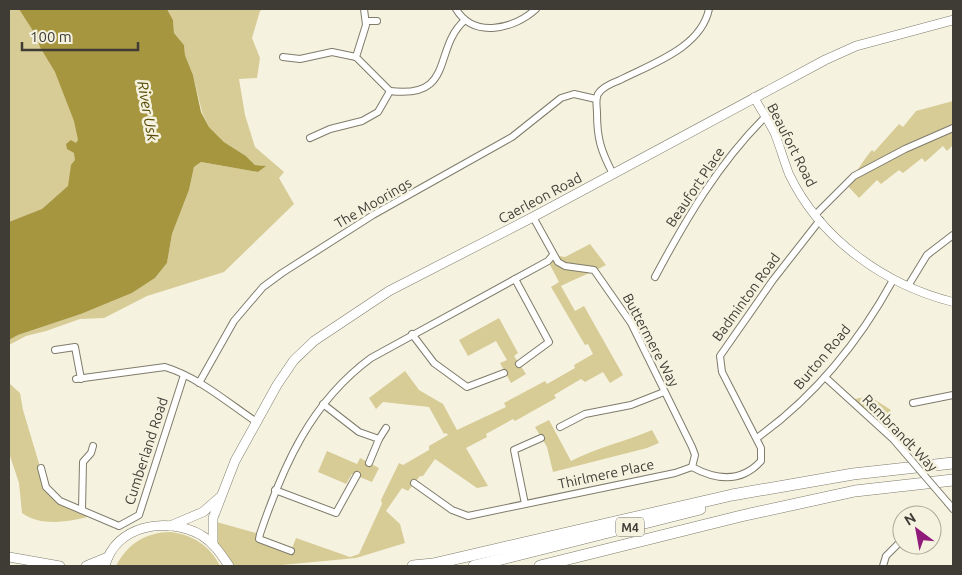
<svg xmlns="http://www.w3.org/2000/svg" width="962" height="575" font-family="Ubuntu,sans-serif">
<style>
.green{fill:#d7cb96}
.water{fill:#a79640}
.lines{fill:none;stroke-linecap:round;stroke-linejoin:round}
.minor-casing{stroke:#7f7c6b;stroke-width:8}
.tertiary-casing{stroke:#7f7c6b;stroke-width:9}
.secondary-casing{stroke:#7f7c6b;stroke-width:10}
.motorway-casing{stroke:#7f7c6b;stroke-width:12}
.minor{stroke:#fff;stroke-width:6}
.tertiary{stroke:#fff;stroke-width:8}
.secondary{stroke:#fff;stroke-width:9}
.motorway{stroke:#fff;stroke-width:11}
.minor-bridge-casing{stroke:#7f7c6b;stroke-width:8;stroke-linecap:butt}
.minor-bridge{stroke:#fff;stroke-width:6}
.labels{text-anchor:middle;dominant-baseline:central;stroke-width:5;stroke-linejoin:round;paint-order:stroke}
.shield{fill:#f6f2e0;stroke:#757368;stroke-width:1}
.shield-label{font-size:12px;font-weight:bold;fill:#3e3c35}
.street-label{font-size:14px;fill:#3e3c35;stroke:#f6f2e0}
.water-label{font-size:15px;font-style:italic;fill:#554902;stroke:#f6f2e0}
</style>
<rect width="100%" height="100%" fill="#f6f2e0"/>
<g class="green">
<polygon points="9,9 54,9 111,145 9,259"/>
<polygon points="167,9 264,9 260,11 252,38 260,58 257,78 239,79 245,115 255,147 284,172 279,178 294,204 224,272 147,296 104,318 80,319 46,331 26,336 9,345 9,340 18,335 81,314 132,293 155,278 167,263 172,234 189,190 194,167 201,162 258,172 265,166 255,165 246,156 224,142 209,127 202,112 193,75 185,55 184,45 174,33 173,20"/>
<path d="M953 101V145L947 151 943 146 925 162 922 158 903 173 899 170 881 184 877 180 859 198 846 184C856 175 862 161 872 150L874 152 899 124 903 127 916 111Z"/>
<path d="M590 244 606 265C592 273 576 278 561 286L575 311 584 306 623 375 610 383 603 372 585 382 581 379 554 395 556 398 515 421 513 419 486 434 487 437 466 448 488 486 477 488 435 459 423 476H420L408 491 402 488 386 511 400 524 405 543 356 558 271 566H229L213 543V521L260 534 259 539 291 551 296 538 350 557 359 554 382 504 381 500 399 463 403 465 429 450V446L448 435 446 433 444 434 429 407 383 402 376 409 369 398 405 371 419 390 443 404 457 430 506 407 504 403 545 381 547 384 575 368 574 365 593 354 588 344 585 345 551 287 559 282 548 261 553 255 565 257Z"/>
<polygon points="499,318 518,353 514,356 526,374 511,383 500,363 507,360 496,341 468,356 459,340"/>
<path d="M9 378 10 384 20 393 23 410 46 487 60 501 95 515C72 521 43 528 22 513L19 483 9 453Z"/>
<polygon points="869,396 891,410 880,426 851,400"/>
<path d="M549 420 571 461C598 447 624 442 652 430L659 443 647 448 553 472 547 447 535 427Z"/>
<polygon points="327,451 357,464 360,458 379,468 372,482 352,474 346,484 344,483 318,472"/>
<path d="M171 532C193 535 210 546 220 566H116C127 544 146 532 171 532Z"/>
</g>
<polygon class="water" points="19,9 167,9 173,20 174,33 184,45 185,55 193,75 201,112 209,127 224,142 246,156 255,165 266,166 258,172 201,162 194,167 189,190 172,234 167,263 155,278 132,293 81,314 18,335 9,340 9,222 42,209 68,186 71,165 75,160 74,153 67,149 66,144 71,140 76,143 78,140 74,121 55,72 40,47 37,37"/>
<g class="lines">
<g class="minor-casing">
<g id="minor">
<polyline points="364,9 366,25 356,57 390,91"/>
<path d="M456 9C474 39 514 29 536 9"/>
<polyline points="366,21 377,21"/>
<polyline points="283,57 300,59 332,52 356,57"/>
<path d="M310 138 330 129 362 121 378 112 390 91C456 99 432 49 465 20"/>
<path d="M613 174C601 151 597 139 597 113 597 107 595 100 598 94 602 87 612 83 620 80 651 64 701 48 709 9"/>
<polyline points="815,215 854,176 905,149 953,128"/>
<polyline points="533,217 558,262 565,266 594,270 631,323 692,447 695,455 692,467"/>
<path d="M655 277C686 219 718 164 765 117"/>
<polyline points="515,279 549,342 519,364"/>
<polyline points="908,286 927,255 953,235"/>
<polyline points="412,334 434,363 467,387 504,373"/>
<polyline points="55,350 75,347 81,379"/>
<polyline points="826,378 893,439"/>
<path d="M76 379 165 367C198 377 227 402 255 421"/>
<polyline points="199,383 234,321 263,287 282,273 373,215 512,137 561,98 574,94 596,99"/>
<polyline points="913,403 953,395"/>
<polyline points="323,404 359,432 379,439 369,463"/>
<polyline points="560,427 585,414 631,405 664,392"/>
<path d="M757 438C814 397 859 342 893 280"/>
<polyline points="379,439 386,428"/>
<path d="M692 467C716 480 741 483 761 461V448L722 372 720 356 773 280 820 220"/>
<polyline points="41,468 46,487 60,501 119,526 139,515 184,375"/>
<polyline points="414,483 452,510 468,516 675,473 692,467"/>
<polyline points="275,490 336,513 357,475"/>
<polyline points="948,503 953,509"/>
<polyline points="525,504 514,450 541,438"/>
<polyline points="82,510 83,462 91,453 93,446"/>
<path d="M291 551 259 539 260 534C283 466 311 402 371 358L548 261 553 255"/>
<polyline points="883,566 886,556 902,540"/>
</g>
</g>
<g class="tertiary-casing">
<path id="tertiary" d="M754 97C760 109 769 121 775 134 780 147 784 161 789 174 820 239 885 285 953 302"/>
</g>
<g class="secondary-casing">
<g id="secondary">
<polyline points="170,526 203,512 219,498"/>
<polyline points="213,543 213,518 235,461 277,385 294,360 314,341 389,291 533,217 825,60 856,46 953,20"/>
<polyline points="9,557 60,566"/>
<polyline points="86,566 108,557"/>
<path d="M105 566C115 525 167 516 201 535 214 543 221 554 229 566"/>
</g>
</g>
<g class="motorway-casing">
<g id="motorway">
<polyline points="413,566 433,564 732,495 853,474 953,463"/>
<polyline points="474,566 700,509"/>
<polyline points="540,566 741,516 855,491 953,480"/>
</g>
</g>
<use href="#minor" class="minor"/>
<use href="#tertiary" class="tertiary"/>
<use href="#secondary" class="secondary"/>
<use href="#motorway" class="motorway"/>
<g class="minor-bridge-casing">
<polyline id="minor-bridge" points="893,439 948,503"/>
</g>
<use href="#minor-bridge" class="minor-bridge"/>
</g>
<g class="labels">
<rect class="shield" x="616" y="517.5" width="28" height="19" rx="4"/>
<g class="shield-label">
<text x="630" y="527">M4</text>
</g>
<g class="street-label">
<text transform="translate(792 145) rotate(63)">Beaufort Road</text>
<text transform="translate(695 187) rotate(-56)">Beaufort Place</text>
<text transform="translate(540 198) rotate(-28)">Caerleon Road</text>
<text transform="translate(373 203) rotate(-30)">The Moorings</text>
<text transform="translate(746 297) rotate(-54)">Badminton Road</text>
<text transform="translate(651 340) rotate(62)">Buttermere Way</text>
<text transform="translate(822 357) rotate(-50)">Burton Road</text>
<text transform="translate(900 433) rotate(46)">Rembrandt Way</text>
<text transform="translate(146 451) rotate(-72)">Cumberland Road</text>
<text transform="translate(606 474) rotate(-12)">Thirlmere Place</text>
</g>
<g class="water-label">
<text transform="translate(148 111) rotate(80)">River Usk</text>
</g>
</g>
<rect width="962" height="575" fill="none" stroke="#3e3c35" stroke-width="20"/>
<g transform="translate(917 530) rotate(328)"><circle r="24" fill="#f6f2e0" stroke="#aca99c"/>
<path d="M0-4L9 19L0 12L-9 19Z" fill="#901b7b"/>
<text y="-8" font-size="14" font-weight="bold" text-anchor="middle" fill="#3e3c35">N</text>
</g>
<path d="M22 42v8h116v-8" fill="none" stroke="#3e3c35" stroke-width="2.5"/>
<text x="30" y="42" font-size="15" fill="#3e3c35" stroke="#f6f2e0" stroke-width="4" paint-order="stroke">100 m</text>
</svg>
